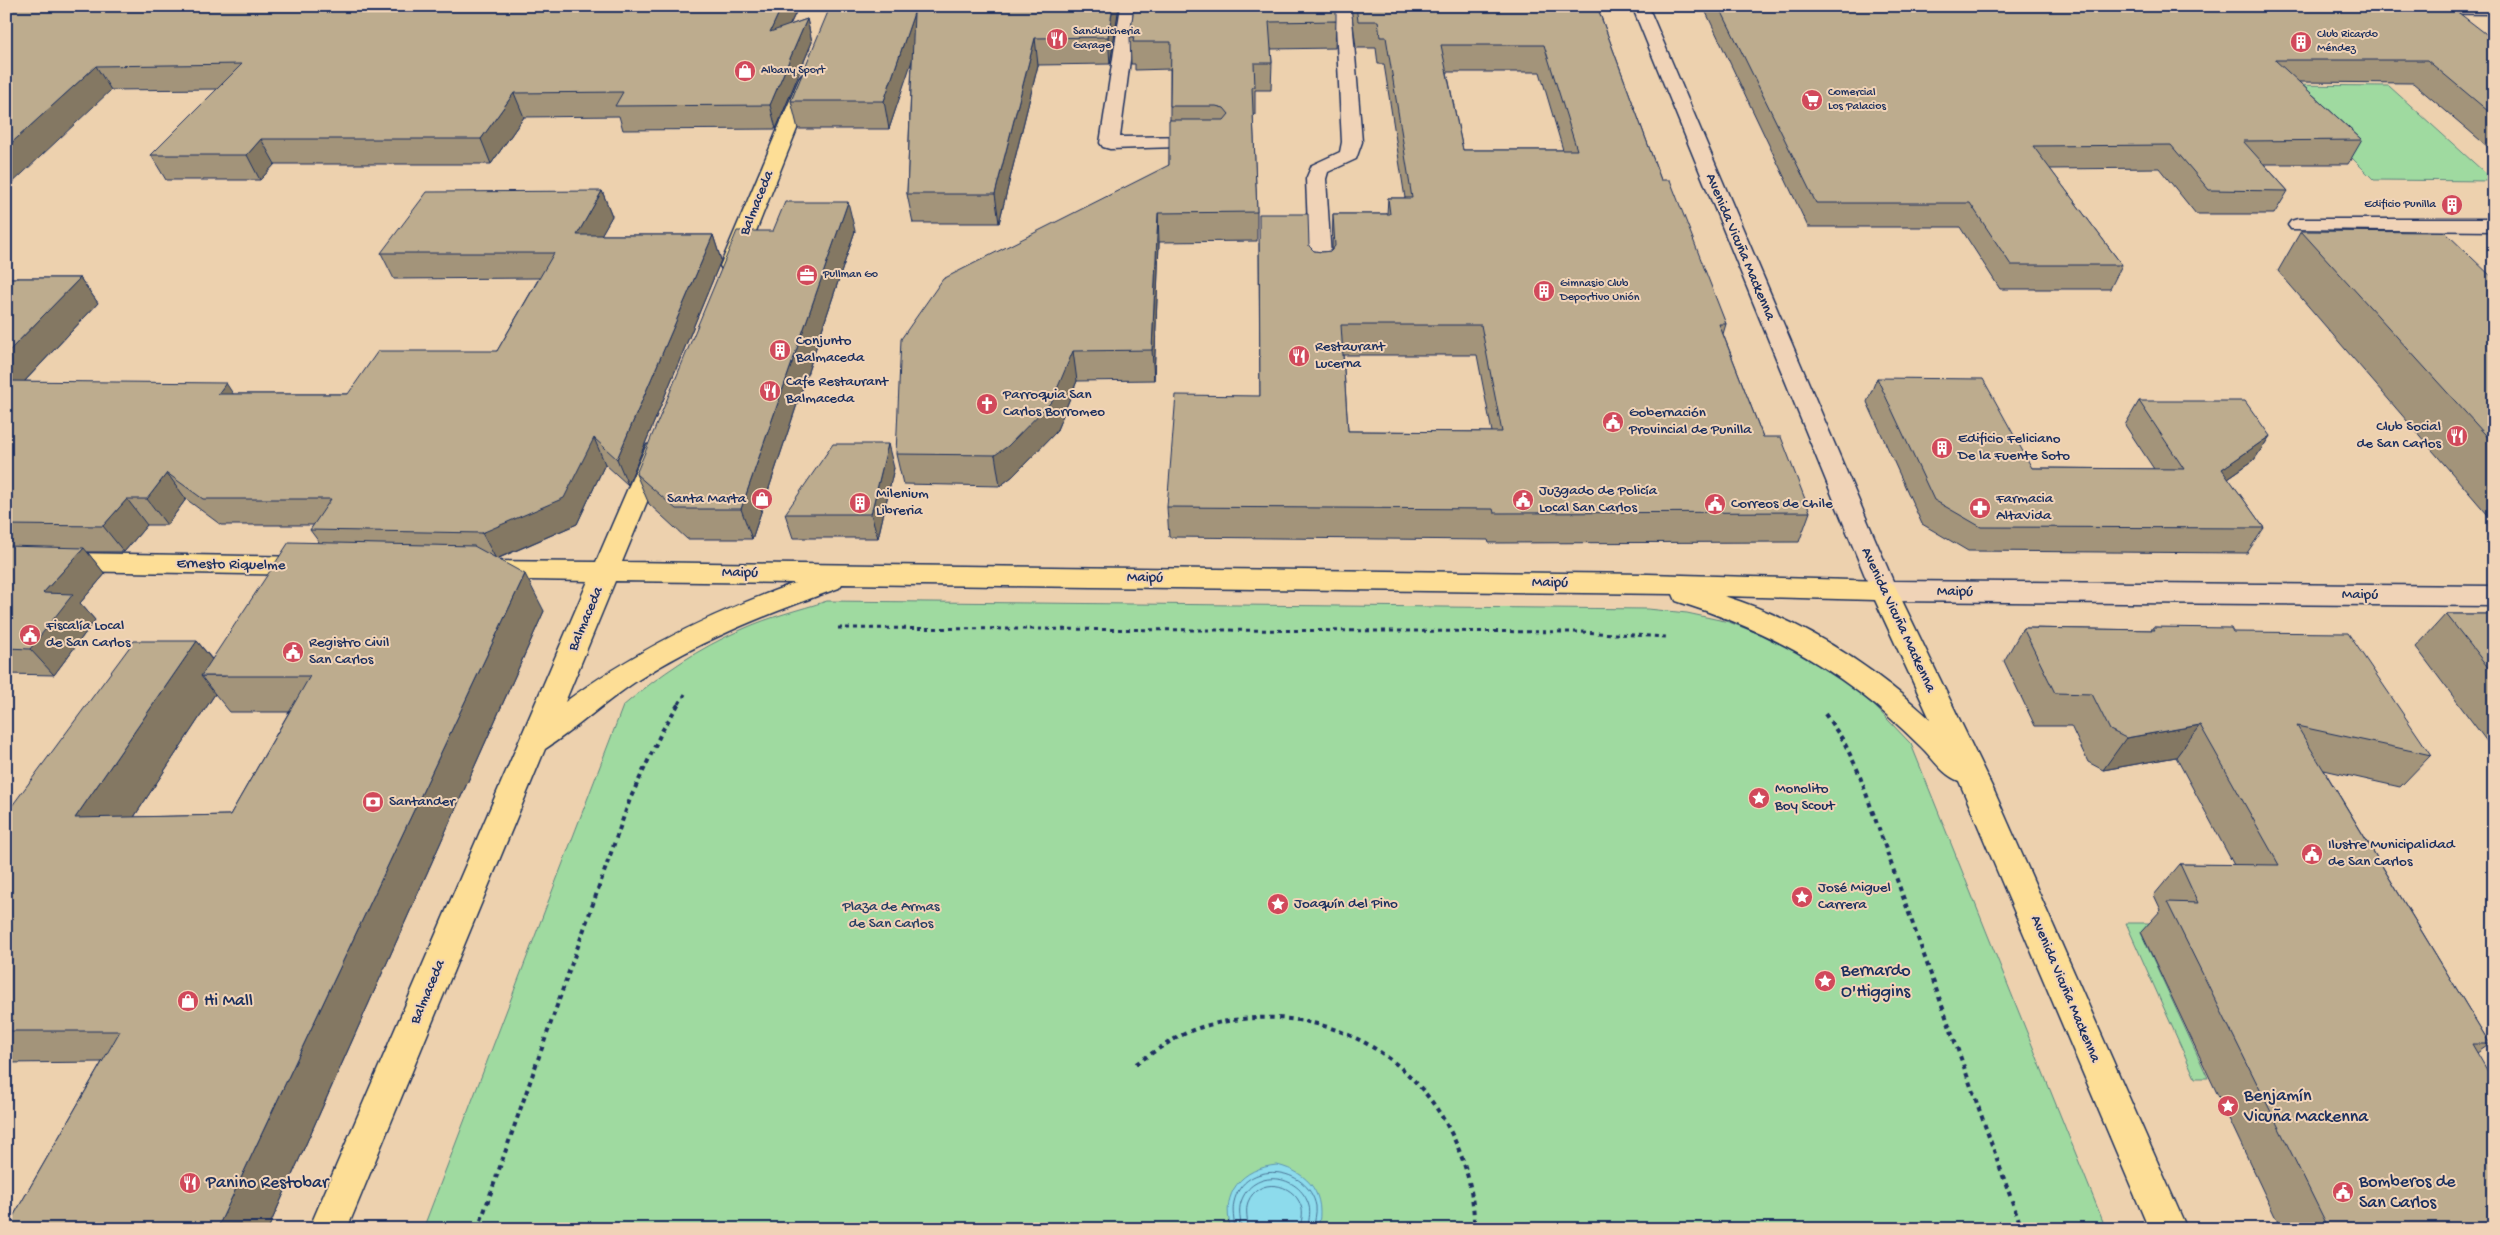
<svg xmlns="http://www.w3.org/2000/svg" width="2500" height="1235" font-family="'Gochi Hand',sans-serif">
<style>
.green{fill:#9fdaa0;stroke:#5d847f}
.water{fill:#8ddbec;stroke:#5f96b3}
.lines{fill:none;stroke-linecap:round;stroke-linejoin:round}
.shore{stroke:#497497;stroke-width:1}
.lane-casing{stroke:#1b2f5e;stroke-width:3}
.secondary-casing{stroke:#1b2f5e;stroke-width:3}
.primary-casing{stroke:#1b2f5e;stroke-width:3}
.path-far1{stroke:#1b2f5e;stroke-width:3;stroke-dasharray:4 4;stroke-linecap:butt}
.path{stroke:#1b2f5e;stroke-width:4;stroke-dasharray:4.5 4.5;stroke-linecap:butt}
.lane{fill:#f0d3b7;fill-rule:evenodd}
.secondary{fill:#f0d3b7;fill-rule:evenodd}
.primary{fill:#fdde96;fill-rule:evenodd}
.wall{fill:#a3947a;stroke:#1b2f5e;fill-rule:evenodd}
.shaded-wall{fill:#847863;stroke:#1b2f5e}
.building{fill:#bdac8e;stroke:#1b2f5e;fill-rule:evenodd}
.labels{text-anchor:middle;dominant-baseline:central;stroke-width:4;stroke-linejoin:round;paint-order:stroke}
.far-poi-label{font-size:12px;fill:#1b2f5e;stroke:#f0d3b7;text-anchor:start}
.street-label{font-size:15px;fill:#1b2f5e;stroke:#f0d3b7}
.poi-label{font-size:15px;fill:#1b2f5e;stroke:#f0d3b7;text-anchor:start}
.park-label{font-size:15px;fill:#284065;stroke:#f0d3b7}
.near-poi-label{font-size:18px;fill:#1b2f5e;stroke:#f0d3b7;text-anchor:start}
</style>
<rect width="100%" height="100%" fill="#edd1ae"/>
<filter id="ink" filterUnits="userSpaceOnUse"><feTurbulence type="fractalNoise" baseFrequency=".02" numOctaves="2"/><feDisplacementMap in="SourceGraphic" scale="10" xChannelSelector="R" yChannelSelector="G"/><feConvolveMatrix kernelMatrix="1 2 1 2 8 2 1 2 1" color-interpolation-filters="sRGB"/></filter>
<g filter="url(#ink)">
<g class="green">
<polygon points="2279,85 2389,86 2494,181 2374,180"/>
<path d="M827 601 1648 609 1687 613 1729 622 1786 644 1868 699 1911 744 2106 1229H423L623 706C659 675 699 648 743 629 769 617 799 610 827 601Z"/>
<polygon points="2126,923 2167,923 2141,933 2208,1078 2195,1078"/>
</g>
<path class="water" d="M1277 1165C1310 1173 1326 1195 1318 1229H1231C1220 1193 1242 1168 1277 1165Z"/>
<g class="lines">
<g class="shore">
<path d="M1235 1229C1234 1220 1232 1211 1234 1202 1244 1159 1308 1165 1316 1206 1317 1213 1314 1222 1314 1229"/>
<path d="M1241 1229C1241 1220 1238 1211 1241 1202 1252 1168 1300 1173 1309 1206 1311 1213 1308 1222 1308 1229"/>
<path d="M1248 1229C1248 1221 1245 1210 1248 1202 1258 1177 1293 1182 1301 1206 1304 1213 1301 1221 1300 1229"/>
</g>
<g class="lane-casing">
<g id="lane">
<polygon points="1121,6 1137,6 1120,137 1205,136 1212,138 1215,142 1212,146 1110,149 1103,147 1100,143"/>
<polygon points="1335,6 1351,6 1362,142 1356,159 1328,172 1326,179 1332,274 1329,279 1321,280 1313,279 1310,274 1306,179 1312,165 1340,152 1342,142"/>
<polygon points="2298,219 2494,219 2494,231 2291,229 2288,225 2291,221"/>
</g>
</g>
<g class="secondary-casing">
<g id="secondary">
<polygon points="1632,6 1648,6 1893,581 2494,586 2494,606 1884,601 1874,598"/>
<polygon points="2401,6 2494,6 2494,14 2408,13 2402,12"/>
</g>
</g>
<g class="primary-casing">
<g id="primary">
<polygon points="808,74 814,75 817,79 742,266 739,271 731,272 723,271 720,266 799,79 802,75"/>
<path d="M656 443 665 445 668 451 622 562 1648 574 1884 581 1894 584 1995 793 2187 1229H2149L1959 781C1942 775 1933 758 1920 746 1901 727 1881 709 1860 693 1804 650 1743 622 1676 601L1673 594 842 584 839 588C770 613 700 640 638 680 606 701 577 728 545 749L347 1229H309L588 581 480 579 471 577 467 570 471 563 480 561 596 562 644 451 647 445ZM615 581 795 583C712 613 636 650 565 702ZM1724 596 1875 600 1930 719C1871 665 1801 620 1724 596Z"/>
<polygon points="6,552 310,557 319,559 323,566 319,573 310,575 6,570"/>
</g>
</g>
<g class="path-far1">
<polyline points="838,628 1582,632 1667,637"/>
<polyline points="679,704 685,694"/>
</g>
<g class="path">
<polyline points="1825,714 1843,740 1858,771 2022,1229"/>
<path d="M1136 1064C1158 1049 1180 1033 1205 1026 1303 999 1400 1039 1448 1127 1465 1158 1475 1194 1474 1229"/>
<polyline points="478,1229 630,799 662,731 679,703"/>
</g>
<use href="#lane" class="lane"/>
<use href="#secondary" class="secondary"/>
<use href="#primary" class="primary"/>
</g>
<g class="wall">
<polygon points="6,6 799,6 790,25 807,19 812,42 776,129 623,130 619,116 524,117 491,164 275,164 260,180 166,180 151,155 218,89 111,90"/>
<polygon points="832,6 1119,6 1110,64 1038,65 999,223 913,223 907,194 912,59 889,129 798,129 791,101"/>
<polygon points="1134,6 1336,21 1335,48 1271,49 1272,63 1271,90 1255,90 1255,115 1253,115 1257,212 1257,241 1159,242 1154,380 1077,381 1056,432 1013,476 1000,486 903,484 896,454 1169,165 1170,120 1170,69 1135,70 1135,64 1131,64 1130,37"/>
<path d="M1351 6H1597L1661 180 1726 324 1723 334 1763 437 1810 512 1799 542 1489 543 1488 540 1169 537 1167 507 1260 396 1259 243 1309 246 1314 251 1322 252 1331 251 1332 249 1333 214H1387L1388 198H1405L1384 64H1378L1376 48H1356ZM1447 72H1540L1563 150H1463ZM1343 355H1477L1492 432 1348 431Z"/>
<polygon points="1703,6 2438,6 2494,40 2494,152 2413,83 2299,82 2362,140 2348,164 2264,164 2288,191 2274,214 2196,214 2159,168 2050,169 2122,265 2110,289 2000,289 1960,227 1808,227"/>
<path d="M602 191 612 216 601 235H713L721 260 628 485 605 464 577 524 497 559 544 611 268 1229H6L102 1062 6 1063V814L197 641 212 659 319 542 310 530 314 525H221L186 499 167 525H147L124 552H87L105 574 80 603 95 620 54 675 6 674V278H80L98 303 25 381 233 394H348L497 351 539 278 394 279 381 253ZM215 694 230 712H289L230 815 134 817Z"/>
<polygon points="855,231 752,539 687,539 649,504 636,474"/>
<polygon points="2301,231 2494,279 2494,522 2278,271"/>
<polygon points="1877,378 2032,468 2154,469 2125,425 2139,401 2270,436 2254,460 2228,478 2264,528 2247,553 1968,551 1922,524 1867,402"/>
<polygon points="894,468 878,538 793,538 785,514"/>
<polygon points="2446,614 2494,614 2494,751 2416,647"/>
<polygon points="2153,627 2233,632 2431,755 2400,787 2324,770 2490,1044 2477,1053 2494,1229 2281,1229 2141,932 2161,910 2154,895 2180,864 2234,865 2176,757 2103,770 2088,762 2071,726 2035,726 2004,661 2023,628 2151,630"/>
</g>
<g class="shaded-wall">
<polygon points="782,6 799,6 775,55 770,32"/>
<polygon points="1113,6 1119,6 1110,64 1108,37"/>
<polygon points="914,13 919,40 889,129 884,101"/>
<polygon points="807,19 812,42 776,129 770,105"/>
<polygon points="1035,38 1038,65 999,223 995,194"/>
<polygon points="96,66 111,90 6,189 6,148"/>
<polygon points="514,93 524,117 491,164 481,139"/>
<polygon points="261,139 275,164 260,180 247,155"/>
<polygon points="602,191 612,216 587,260 577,235"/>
<polygon points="848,202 855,231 752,539 741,509"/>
<polygon points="1158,213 1159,242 1154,380 1152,350"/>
<polygon points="713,235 721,260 628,485 617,459"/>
<polygon points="80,278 98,303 6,401 6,354"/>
<polygon points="1073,351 1077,381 1056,432 1013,476 1000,486 995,455"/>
<polygon points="226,383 243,409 218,394"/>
<polygon points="2270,436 2254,460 2206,493 2222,469"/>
<polygon points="594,438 605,464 577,524 496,559 482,533"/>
<polygon points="888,444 894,468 878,538 871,514"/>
<polygon points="167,473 186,499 167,525 147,499"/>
<polygon points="127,499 147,525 124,552 103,526"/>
<polygon points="84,548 105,574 80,603 95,620 54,675 30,649 43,593"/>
<polygon points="525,574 544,611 268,1229 217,1229"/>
<polygon points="197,641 225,676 201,676 215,694 111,852 75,818"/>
<polygon points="2200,725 2176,757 2103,770 2126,738"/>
</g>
<g class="building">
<polygon points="9,6 782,6 770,32 807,19 770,105 615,106 623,92 514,93 481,139 261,139 247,155 151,155 242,64 96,66 6,148 6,9"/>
<polygon points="832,6 1113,6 1108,37 1035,38 995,194 907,194 914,13 884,101 791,101 830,7"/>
<polygon points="1134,6 1336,6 1336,21 1269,22 1272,63 1254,63 1255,87 1252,87 1257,212 1158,213 1152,350 1073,351 1052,401 1008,446 995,455 896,454 901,339 943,279 1169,165 1169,120 1224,120 1229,114 1224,108 1216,106 1170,106 1171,42 1133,42 1134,37 1130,37"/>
<path d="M1356 6H1597L1661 180H1670L1726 324H1719L1763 437H1781L1810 512 1494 513 1493 509 1167 507 1176 395 1260 396 1259 214H1308L1309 246 1314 251 1322 252 1331 251 1335 246 1333 214H1390L1388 198H1412L1386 37H1380L1378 21H1358ZM1441 45H1544L1577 150H1463ZM1341 325H1481L1502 432 1348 431Z"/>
<polygon points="1719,6 2438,6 2459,13 2494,40 2494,116 2427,60 2275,60 2362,140 2243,141 2288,191 2209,190 2171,145 2033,146 2122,265 2011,265 1970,203 1816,203"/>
<polygon points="602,191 577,235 713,235 617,459 594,438 564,498 482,533 310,530 331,499 203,499 167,473 147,499 127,499 103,526 6,525 6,381 226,383 218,394 348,394 378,351 497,351 554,253 381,253 427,192"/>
<polygon points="785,202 848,202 741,509 676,509 636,474 737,231 773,231"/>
<polygon points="2301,231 2445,232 2494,279 2494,444"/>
<polygon points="6,278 80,278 6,354"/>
<polygon points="1877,378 1983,379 2032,468 2184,469 2139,401 2245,401 2270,436 2222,469 2264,528 1981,527 1934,500"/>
<polygon points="833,444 888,444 871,514 785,514"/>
<polygon points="289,542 474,546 525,574 217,1229 6,1229 120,1031 6,1031 6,814 134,641 197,641 75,818 230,815 310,676 201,676"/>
<polygon points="6,546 84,548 43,593 73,594 30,649 6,648"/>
<polygon points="2446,614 2494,614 2494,675"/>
<polygon points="2153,627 2231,628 2233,632 2348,633 2431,755 2297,726 2490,1044 2472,1044 2494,1082 2494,1229 2329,1229 2167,902 2198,903 2180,864 2279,865 2200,725 2126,738 2110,730 2092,694 2055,693 2023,628 2155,630"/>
</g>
</g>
<defs>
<g id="restaurant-disc" transform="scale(1.125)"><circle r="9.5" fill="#d1495b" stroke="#f0d3b7"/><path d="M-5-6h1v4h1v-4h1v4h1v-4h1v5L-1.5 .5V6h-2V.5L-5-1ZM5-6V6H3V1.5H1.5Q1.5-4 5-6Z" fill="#fff"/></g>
<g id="building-disc" transform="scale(1.125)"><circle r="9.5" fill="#d1495b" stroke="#f0d3b7"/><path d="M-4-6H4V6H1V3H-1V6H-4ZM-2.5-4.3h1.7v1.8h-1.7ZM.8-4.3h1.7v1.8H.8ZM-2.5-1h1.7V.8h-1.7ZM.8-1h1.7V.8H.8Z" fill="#fff"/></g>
<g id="shop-disc" transform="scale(1.125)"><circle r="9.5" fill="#d1495b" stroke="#f0d3b7"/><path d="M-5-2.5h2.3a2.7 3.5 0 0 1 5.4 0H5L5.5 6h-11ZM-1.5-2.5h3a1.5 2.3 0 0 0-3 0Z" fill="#fff"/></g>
<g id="supermarket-disc" transform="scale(1.125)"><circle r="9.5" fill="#d1495b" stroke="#f0d3b7"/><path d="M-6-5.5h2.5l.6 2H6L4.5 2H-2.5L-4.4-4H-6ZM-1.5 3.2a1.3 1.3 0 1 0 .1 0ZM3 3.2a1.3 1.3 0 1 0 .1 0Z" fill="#fff"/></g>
<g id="office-disc" transform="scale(1.125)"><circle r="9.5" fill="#d1495b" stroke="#f0d3b7"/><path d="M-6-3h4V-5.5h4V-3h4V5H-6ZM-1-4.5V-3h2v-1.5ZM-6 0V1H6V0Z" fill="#fff"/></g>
<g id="church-disc" transform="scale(1.125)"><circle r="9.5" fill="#d1495b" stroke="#f0d3b7"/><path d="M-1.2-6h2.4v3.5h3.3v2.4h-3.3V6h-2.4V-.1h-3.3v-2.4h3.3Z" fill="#fff"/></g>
<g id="civic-disc" transform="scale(1.125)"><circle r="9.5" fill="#d1495b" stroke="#f0d3b7"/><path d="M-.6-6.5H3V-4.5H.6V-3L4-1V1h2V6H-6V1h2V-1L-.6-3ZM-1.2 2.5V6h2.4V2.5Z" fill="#fff"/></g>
<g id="pharmacy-disc" transform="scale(1.125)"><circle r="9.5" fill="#d1495b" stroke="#f0d3b7"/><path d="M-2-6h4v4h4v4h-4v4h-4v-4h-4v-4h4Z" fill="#fff"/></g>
<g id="sight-disc" transform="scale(1.125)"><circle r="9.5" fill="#d1495b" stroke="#f0d3b7"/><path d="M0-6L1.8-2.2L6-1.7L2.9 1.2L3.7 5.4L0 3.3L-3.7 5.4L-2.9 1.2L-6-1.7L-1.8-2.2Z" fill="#fff"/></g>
<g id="bank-disc" transform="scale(1.125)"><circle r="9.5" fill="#d1495b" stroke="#f0d3b7"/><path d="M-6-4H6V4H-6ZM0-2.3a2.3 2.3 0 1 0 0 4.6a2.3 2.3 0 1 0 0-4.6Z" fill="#fff"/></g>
</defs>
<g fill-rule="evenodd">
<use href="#restaurant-disc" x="1057" y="39"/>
<use href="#building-disc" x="2301" y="42"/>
<use href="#shop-disc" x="745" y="71"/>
<use href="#supermarket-disc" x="1812" y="100"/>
<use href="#building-disc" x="2452" y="205"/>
<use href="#office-disc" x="807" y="275"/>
<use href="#building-disc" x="1544" y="291"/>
<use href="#building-disc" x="780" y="350"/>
<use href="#restaurant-disc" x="1299" y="356"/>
<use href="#restaurant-disc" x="770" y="391"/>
<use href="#church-disc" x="987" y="404"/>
<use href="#civic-disc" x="1613" y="422"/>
<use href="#restaurant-disc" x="2457" y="436"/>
<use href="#building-disc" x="1942" y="448"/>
<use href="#shop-disc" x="762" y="499"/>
<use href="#civic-disc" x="1523" y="500"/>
<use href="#building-disc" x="860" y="503"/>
<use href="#civic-disc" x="1715" y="504"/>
<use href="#pharmacy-disc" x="1980" y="508"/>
<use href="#civic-disc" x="30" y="635"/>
<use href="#civic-disc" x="293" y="652"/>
<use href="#sight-disc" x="1759" y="798"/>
<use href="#bank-disc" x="373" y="802"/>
<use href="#civic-disc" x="2312" y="854"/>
<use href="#sight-disc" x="1802" y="897"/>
<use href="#sight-disc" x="1278" y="904"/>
<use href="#sight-disc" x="1825" y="981"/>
<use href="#shop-disc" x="188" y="1001"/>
<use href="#sight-disc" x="2228" y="1106"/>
<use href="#restaurant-disc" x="190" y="1183"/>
<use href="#civic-disc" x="2343" y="1192"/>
</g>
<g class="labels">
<g class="far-poi-label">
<text x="1073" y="32">Sandwicheria<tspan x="1073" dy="14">Garage</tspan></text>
<text x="2317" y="35">Club Ricardo<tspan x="2317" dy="14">Méndez</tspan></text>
<text x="761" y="71">Albany Sport</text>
<text x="1828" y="93">Comercial<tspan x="1828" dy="14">Los Palacios</tspan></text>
<text x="2436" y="205" text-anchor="end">Edificio Punilla</text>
<text x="823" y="275">Pullman Go</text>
<text x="1560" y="284">Gimnasio Club<tspan x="1560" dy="14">Deportivo Unión</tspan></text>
</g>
<g class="street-label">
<text transform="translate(757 203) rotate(-68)">Balmaceda</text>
<text transform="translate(1740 247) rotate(67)">Avenida Vicuña Mackenna</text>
<text transform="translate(231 565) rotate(1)">Ernesto Riquelme</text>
<text transform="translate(740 573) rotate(1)">Maipú</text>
<text transform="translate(1145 578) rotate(1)">Maipú</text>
<text transform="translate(1550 583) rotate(1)">Maipú</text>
<text transform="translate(1955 592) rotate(1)">Maipú</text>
<text x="2360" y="595">Maipú</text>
<text transform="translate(586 619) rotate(-67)">Balmaceda</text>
<text transform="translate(1898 620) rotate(65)">Avenida Vicuña Mackenna</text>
<text transform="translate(2065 989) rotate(67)">Avenida Vicuña Mackenna</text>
<text transform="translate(428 992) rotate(-67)">Balmaceda</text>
</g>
<g class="poi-label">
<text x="796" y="341">Conjunto<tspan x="796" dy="17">Balmaceda</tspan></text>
<text x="1315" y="347">Restaurant<tspan x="1315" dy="17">Lucerna</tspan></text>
<text x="786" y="382">Cafe Restaurant<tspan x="786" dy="17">Balmaceda</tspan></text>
<text x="1003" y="395">Parroquia San<tspan x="1003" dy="17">Carlos Borromeo</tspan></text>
<text x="1629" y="413">Gobernación<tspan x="1629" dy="17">Provincial de Punilla</tspan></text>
<text x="2441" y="427" text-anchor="end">Club Social<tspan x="2441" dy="17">de San Carlos</tspan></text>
<text x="1958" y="439">Edificio Feliciano<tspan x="1958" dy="17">De la Fuente Soto</tspan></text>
<text x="1539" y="491">Juzgado de Policía<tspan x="1539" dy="17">Local San Carlos</tspan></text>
<text x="876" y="494">Milenium<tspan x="876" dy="17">Libreria</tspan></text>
<text x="746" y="499" text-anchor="end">Santa Marta</text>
<text x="1996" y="499">Farmacia<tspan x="1996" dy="17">AltaVida</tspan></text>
<text x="1731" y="504">Correos de Chile</text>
<text x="46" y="626">Fiscalía Local<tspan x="46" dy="17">de San Carlos</tspan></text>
<text x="309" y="643">Registro Civil<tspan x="309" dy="17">San Carlos</tspan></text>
<text x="1775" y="789">Monolito<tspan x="1775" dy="17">Boy Scout</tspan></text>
<text x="389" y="802">Santander</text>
<text x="2328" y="845">Ilustre Municipalidad<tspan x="2328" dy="17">de San Carlos</tspan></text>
<text x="1818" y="888">José Miguel<tspan x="1818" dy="17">Carrera</tspan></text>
<text x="1294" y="904">Joaquín del Pino</text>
</g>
<g class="park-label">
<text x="891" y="907">Plaza de Armas<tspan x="891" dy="17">de San Carlos</tspan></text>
</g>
<g class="near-poi-label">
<text x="1841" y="971">Bernardo<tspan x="1841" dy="21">O'Higgins</tspan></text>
<text x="204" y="1001">Hi Mall</text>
<text x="2244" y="1096">Benjamín<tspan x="2244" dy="21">Vicuña Mackenna</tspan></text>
<text x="2359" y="1182">Bomberos de<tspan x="2359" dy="21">San Carlos</tspan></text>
<text x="206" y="1183">Panino Restobar</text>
</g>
</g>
<rect width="2500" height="1235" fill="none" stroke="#f0d3b7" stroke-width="25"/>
<rect x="12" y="12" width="2475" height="1210" fill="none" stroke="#1b2f5e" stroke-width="2" filter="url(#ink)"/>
</svg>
